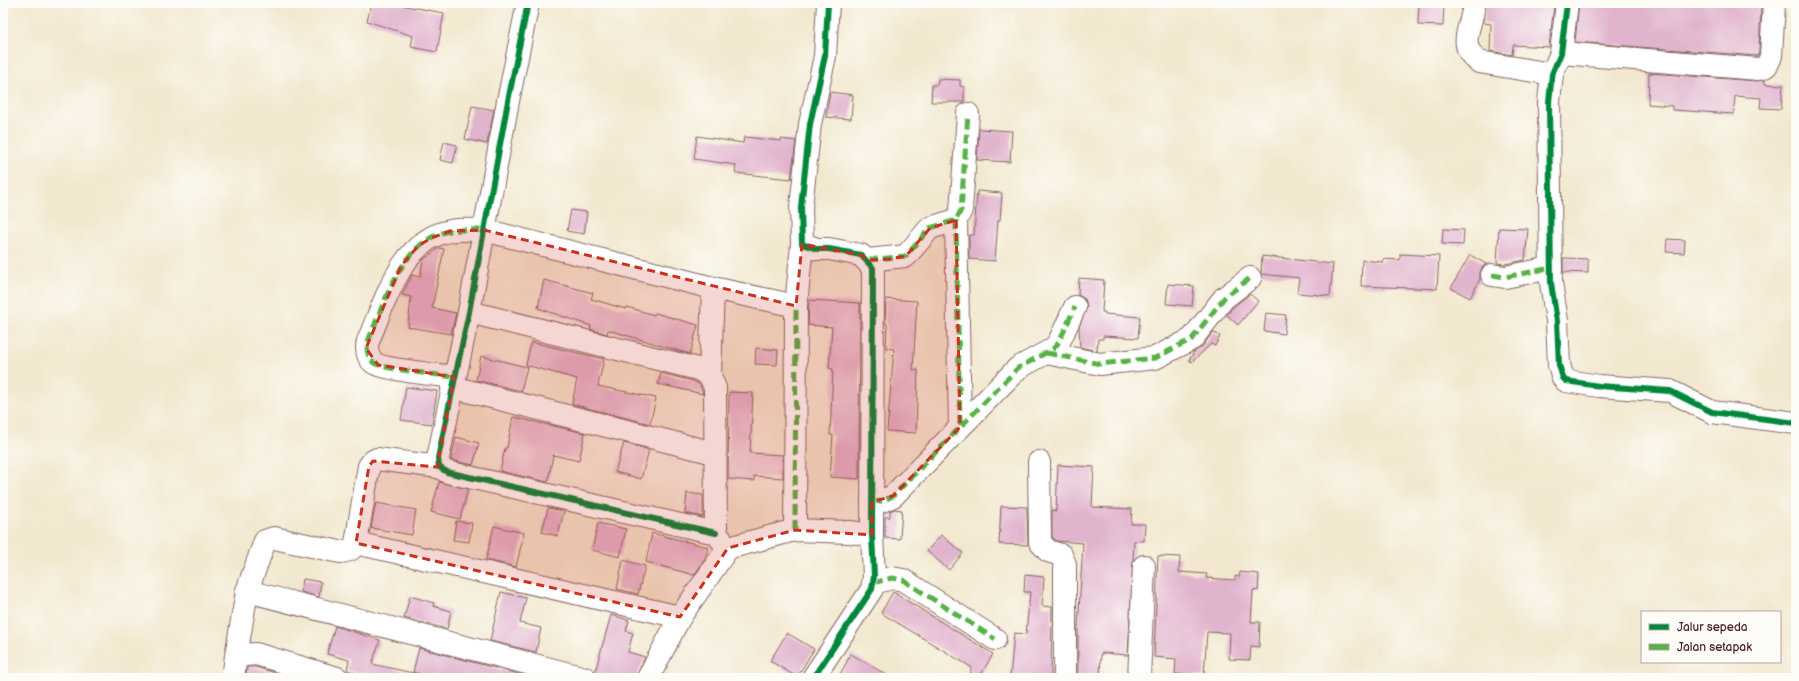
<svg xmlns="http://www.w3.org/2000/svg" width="1799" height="681" font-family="'Balsamiq Sans',sans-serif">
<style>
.building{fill:#e1b4ce}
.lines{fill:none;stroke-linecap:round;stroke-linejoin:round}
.minor-casing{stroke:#856564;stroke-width:24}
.minor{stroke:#fff;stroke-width:22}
.quiet{stroke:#57b146;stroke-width:5;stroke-dasharray:10 5;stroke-linecap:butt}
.cycleway-casing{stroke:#fdfcf7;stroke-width:8}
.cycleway{stroke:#00873e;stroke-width:6}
.marked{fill:#c8321e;fill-opacity:0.2;stroke:#c8321e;stroke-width:3;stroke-dasharray:8 5;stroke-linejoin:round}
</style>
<rect width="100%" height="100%" fill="#fdfcf7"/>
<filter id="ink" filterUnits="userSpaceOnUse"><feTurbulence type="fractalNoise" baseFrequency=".025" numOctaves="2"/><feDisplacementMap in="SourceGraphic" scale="8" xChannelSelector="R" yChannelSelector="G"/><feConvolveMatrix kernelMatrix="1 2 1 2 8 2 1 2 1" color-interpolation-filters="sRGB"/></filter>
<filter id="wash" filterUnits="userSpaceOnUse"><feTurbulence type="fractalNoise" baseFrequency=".012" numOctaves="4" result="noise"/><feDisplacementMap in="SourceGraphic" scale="16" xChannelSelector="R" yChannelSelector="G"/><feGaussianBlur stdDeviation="0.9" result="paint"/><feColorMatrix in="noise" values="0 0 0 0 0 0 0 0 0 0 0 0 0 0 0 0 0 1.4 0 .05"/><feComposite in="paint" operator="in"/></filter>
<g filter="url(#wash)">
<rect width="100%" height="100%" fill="#f2e8cf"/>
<g id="blocks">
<g class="building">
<polygon points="372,3 401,3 400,5 444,13 437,52 411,47 413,36 367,21"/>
<polygon points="1486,3 1554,6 1549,47 1513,45 1512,55 1490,51 1491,24 1484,23"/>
<polygon points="1579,3 1761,3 1759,53 1757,56 1575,42"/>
<polygon points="1419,5 1444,6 1443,26 1418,25"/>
<polygon points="1649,73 1757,81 1765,80 1765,84 1783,85 1781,109 1760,108 1761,98 1735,96 1734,114 1672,110 1672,106 1648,104"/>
<polygon points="938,79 960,80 960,86 964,87 964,102 931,102 932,85 937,85"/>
<polygon points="830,92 853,95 851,119 826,117"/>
<polygon points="472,106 494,110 487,144 465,139"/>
<polygon points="979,129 1012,131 1010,162 977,160"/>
<polygon points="697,136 743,143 744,137 781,141 781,139 796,141 791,179 735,173 736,165 694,159"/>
<polygon points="444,142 457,145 453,163 440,160"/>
<polygon points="977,191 1002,193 1000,220 998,220 995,261 969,259 969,235 974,235"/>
<polygon points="571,210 587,212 584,234 567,231"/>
<polygon points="1499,228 1528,229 1525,260 1505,264 1497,263"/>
<polygon points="1443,229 1464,230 1463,245 1442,244"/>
<polygon points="1667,239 1685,240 1684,253 1666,252"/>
<polygon points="439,248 444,249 432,308 456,313 451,334 408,327 411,297 402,295 412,275 420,277 423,260"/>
<polygon points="1400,254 1439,256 1437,289 1361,286 1362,260 1383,262 1383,259 1400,260"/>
<polygon points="1470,255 1486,264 1482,268 1480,273 1480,279 1470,298 1451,288"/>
<polygon points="1262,256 1333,264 1330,296 1297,293 1299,278 1261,274"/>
<polygon points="1563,258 1588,259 1588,273 1563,272"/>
<polygon points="1079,278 1104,280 1102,312 1105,312 1105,314 1140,317 1138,338 1103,336 1103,339 1098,339 1097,351 1080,347 1079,327 1087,306 1085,299 1078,295"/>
<polygon points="544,280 593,293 591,299 626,309 627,307 654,315 655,313 698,325 690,354 608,330 607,334 590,329 591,326 538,308"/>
<polygon points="1168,284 1194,286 1192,306 1166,304"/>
<polygon points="1250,294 1258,301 1238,325 1227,315 1233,307"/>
<polygon points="886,299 917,301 913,370 918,370 916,433 887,431 894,349 886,348 887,324 885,323"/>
<polygon points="809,300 860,303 859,479 830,477 833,435 830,435 833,369 829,368 832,327 808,325"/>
<polygon points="1266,313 1286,315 1284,334 1264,331"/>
<polygon points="1213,332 1220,336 1215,346 1211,344 1192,362 1189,360 1194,352 1202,347"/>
<polygon points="531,342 604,359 598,386 656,398 650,424 572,404 577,379 526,365"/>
<polygon points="756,348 778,350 777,365 755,364"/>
<polygon points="481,356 527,367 521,391 476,380"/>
<polygon points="661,373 693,381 700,385 703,394 658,384"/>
<polygon points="406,387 437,391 432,424 401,420"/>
<polygon points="729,392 753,393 750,453 783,455 783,478 754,476 754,481 728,479"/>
<polygon points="513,417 585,433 579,461 553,455 548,482 500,471 505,448 507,448"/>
<polygon points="456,437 479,443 473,465 451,460"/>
<polygon points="624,443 649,450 641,479 615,472"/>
<polygon points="1058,465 1094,467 1092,507 1132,509 1131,524 1145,524 1144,541 1134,541 1128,655 1101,653 1100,676 1078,675 1078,627 1083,543 1057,541 1052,537 1052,510 1056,511"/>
<polygon points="439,482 468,489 460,519 431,512"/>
<polygon points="687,493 703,495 703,517 685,513"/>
<polygon points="376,503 416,510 412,535 371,528"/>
<polygon points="1001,506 1027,507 1028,545 999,544"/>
<polygon points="548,508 564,511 558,536 542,532"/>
<polygon points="894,509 902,510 900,539 885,538 885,517 890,517 890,511"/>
<polygon points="456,521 472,523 469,542 453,540"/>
<polygon points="598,523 626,529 620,557 592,550"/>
<polygon points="494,526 524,533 516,567 486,560"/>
<polygon points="652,533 708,547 705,559 694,575 646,562"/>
<polygon points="941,535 963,553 949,570 927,551"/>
<polygon points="1158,556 1180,557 1179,572 1207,574 1206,578 1235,580 1235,576 1239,577 1240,572 1259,574 1258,591 1253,590 1251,622 1260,622 1259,647 1251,646 1250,660 1229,659 1230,633 1207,632 1204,676 1175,674 1176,659 1154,657"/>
<polygon points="623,560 645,566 638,594 617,589"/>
<polygon points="1025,575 1044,577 1042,606 1052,607 1051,678 1010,678 1014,633 1026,634 1030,592 1024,592"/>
<polygon points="303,579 321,582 319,597 301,592"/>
<polygon points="501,592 526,598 520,623 541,628 536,652 490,641"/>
<polygon points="893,592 993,654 979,678 971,678 971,667 881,613"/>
<polygon points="410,596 434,603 433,606 451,611 447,629 404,618"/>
<polygon points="611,615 629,620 626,631 633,633 628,652 645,657 636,678 618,678 595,672"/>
<polygon points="335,626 380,640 372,664 413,673 413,678 371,678 347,670 349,660 327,654"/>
<polygon points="787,633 814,649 797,677 770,661"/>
<polygon points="419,648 530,677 530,678 433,678 413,672"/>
<polygon points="851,654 892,678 838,678"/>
<polygon points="247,667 255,667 279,674 278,678 246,678"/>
</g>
</g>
</g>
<g filter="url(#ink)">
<use href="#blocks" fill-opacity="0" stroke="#856564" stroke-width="1"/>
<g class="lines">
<g class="minor-casing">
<g id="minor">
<polyline points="528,3 508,101 469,312 438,458 439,467 447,472 716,533"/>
<path d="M1474 3C1473 26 1455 44 1479 62L1552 74"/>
<polyline points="1567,3 1561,53 1552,74 1549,102 1551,283 1557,321 1559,365 1563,378 1566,381 1599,386 1670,391 1712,412 1796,423"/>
<path d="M1561 53 1758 69C1767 68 1768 64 1771 56L1774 3"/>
<polyline points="956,220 960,427"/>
<polyline points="868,260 906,256 930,228 956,220 961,210 968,114"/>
<polyline points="1492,275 1505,277 1551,268"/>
<polyline points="469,312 698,369 710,376 715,388 716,533 728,548"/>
<polyline points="1047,353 1100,364 1155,358 1192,339 1224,298 1250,278"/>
<polyline points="710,376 713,288"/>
<path d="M454 377C440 375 382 369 374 363 367 357 366 349 368 341 385 302 402 239 450 231 461 229 473 230 484 230L713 288 796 306"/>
<polyline points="452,387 714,453"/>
<polyline points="1039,462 1040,542 1048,551 1061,555 1065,564 1065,678"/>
<polyline points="872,502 882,501 893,496 1018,368 1053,349 1059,342 1075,307"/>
<polyline points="795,530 796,306 802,244"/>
<polyline points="356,543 680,617"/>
<polyline points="873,583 892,578 903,580 995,639"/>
<polyline points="247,591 585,678"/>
<path d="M236 656 247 591 265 541 274 538 340 552C348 551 352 551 356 543L369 466 373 461 377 459 439 467"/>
<polyline points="233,678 236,656 256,654 337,678"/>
<polyline points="648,678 680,617 728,548 795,530 850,532 872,535"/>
<polyline points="813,678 872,589 874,576 872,535 873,268 861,255 829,249 817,249 802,244 801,207 810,124 825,56 828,3"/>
<polyline points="1139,678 1144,566"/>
</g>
</g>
<use href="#minor" class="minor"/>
<g class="quiet">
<polyline points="956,220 960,427"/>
<polyline points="868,260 906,256 930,228 956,220 961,210 968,114"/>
<polyline points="1492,275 1505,277 1551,268"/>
<polyline points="1047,353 1100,364 1155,358 1192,339 1224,298 1250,278"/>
<path d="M454 377C440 375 382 369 374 363 367 357 366 349 368 341 385 302 402 239 450 231 461 229 473 230 484 230"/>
<polyline points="872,502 882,501 893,496 1018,368 1053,349 1059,342 1075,307"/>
<polyline points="795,530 796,306"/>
<polyline points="873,583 892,578 903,580 995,639"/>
</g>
<g class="cycleway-casing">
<g id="cycleway">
<polyline points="528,3 508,101 469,312 438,458 439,467 447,472 716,533"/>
<polyline points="1567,3 1561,53 1552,74 1549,102 1551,283 1557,321 1559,365 1563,378 1566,381 1599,386 1670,391 1712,412 1796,423"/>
<polyline points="813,678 872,589 874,576 872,535 873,268 861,255 829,249 817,249 802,244 801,207 810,124 825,56 828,3"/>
</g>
</g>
<use href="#cycleway" class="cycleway"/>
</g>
</g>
<path class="marked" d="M956 220 960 427 893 496 872 502V535L795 530 728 548 680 617 356 543 369 466 373 461 437 467 454 377 378 365 366 348 401 266 418 246 431 238 450 231 484 230 796 306 802 244 861 255 868 260 889 259 906 256 930 228Z"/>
<rect width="1799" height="681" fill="none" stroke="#fdfcf7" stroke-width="16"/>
<rect x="1641" y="611" width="140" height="52" fill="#fdfcf7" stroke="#b5a4a5"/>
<rect x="1649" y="624" width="20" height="6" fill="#00873e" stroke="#b5a4a5"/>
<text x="1677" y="631" font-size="12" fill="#4a1f2b">Jalur sepeda</text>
<rect x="1649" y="644" width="20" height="6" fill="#57b146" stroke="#b5a4a5"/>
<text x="1677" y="651" font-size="12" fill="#4a1f2b">Jalan setapak</text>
</svg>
